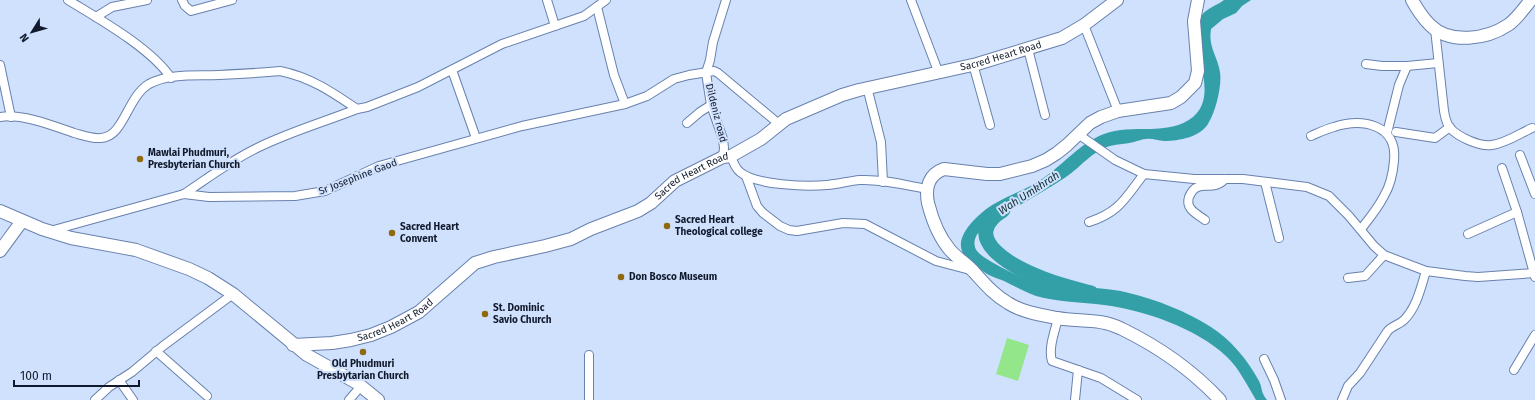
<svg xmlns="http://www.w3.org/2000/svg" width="1535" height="400" font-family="'Fira Sans',sans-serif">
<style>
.grass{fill:#93e78a}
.water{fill:#339fa7}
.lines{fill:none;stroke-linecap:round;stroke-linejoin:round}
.river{stroke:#339fa7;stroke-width:15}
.street-casing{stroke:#6881ad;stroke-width:10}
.secondary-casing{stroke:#6881ad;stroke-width:14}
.street{stroke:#fff;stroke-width:8}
.secondary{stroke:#fff;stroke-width:12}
.poi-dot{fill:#8f690e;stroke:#d0e1fe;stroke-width:1.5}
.labels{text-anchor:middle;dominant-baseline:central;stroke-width:4;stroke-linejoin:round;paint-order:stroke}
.street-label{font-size:10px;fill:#111a2c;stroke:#d0e1fe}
.poi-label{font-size:10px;font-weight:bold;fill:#111a2c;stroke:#d0e1fe;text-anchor:start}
.water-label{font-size:11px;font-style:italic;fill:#0f3032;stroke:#d0e1fe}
</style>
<rect width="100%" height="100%" fill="#d0e1fe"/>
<polygon class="grass" points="1007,338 1029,345 1018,381 996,374"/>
<path class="water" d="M1224 0H1251L1242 6 1236 13 1223 19 1211 29C1208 47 1217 55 1220 72 1222 86 1216 110 1209 122 1202 137 1179 141 1164 141 1158 141 1152 138 1146 139 1142 139 1138 141 1134 142 1126 144 1118 144 1110 146 1092 151 1081 167 1066 177 1038 196 1008 210 981 230 975 235 972 244 977 251 983 260 1028 281 1039 284 1045 286 1053 285 1060 286 1083 288 1107 287 1129 293 1157 300 1186 311 1211 327 1230 339 1248 360 1259 381 1263 389 1260 391 1267 400H1256C1247 385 1239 368 1226 356 1196 328 1144 310 1104 305 1082 302 1057 302 1036 296 1025 292 1014 286 1004 281 996 278 987 275 980 269 973 264 965 259 962 251 956 236 975 218 985 210 1002 197 1025 191 1042 179 1063 165 1080 143 1104 134 1132 123 1169 137 1193 117 1223 92 1183 40 1202 15 1207 8 1218 5 1224 0Z"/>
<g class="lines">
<path class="river" d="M1003 210C956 239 1017 269 1044 279 1059 285 1076 289 1091 293"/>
<g class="street-casing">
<g id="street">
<path d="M68 0C99 19 151 48 171 78"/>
<polyline points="182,0 185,6 191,11 232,0"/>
<polyline points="547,0 555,26"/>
<polyline points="911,0 938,71"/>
<polyline points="597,7 614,75 625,104"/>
<polyline points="96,17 112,7 147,0"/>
<polyline points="1084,25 1118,111"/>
<path d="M1435 29 1444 111C1445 117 1446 123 1450 128 1458 137 1480 147 1492 145 1506 143 1519 134 1532 128"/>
<polyline points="1028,49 1045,115"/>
<polyline points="973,64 990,125"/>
<polyline points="1366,64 1382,66 1407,66 1399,85 1387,133"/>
<polyline points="0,65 11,117"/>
<polyline points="1407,66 1438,63"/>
<polyline points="452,70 476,138"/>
<polyline points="867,87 881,142 883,182"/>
<path d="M0 117C21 113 54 126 74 133 82 135 92 139 101 138 124 137 127 97 149 84 169 73 197 76 219 75 239 74 259 73 280 71 310 77 332 92 357 109"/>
<polyline points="687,123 700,112 711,105"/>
<polyline points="1396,132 1435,138 1450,127"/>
<polyline points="1078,134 1115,160 1144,174 1194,179 1243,179 1307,187 1329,196 1349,216 1374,246 1384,255 1426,271 1465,276 1478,277 1535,273"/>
<path d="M1311 136C1318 133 1326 129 1334 127 1362 118 1398 124 1394 161 1393 173 1390 186 1384 196 1378 208 1369 219 1361 229"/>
<polyline points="1520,155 1535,194"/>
<path d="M731 156C733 162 735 168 740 172 755 185 807 187 827 185 838 184 849 181 860 180 882 179 905 185 927 189"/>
<polyline points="723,157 724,148 723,139 711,105 706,73 710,60 713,42 726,0"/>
<polyline points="1502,168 1517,212 1535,277"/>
<polyline points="746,176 757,206 763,213 780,226 789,230 797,231 843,223 865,224 936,261 970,270"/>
<polyline points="1265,182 1279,238"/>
<path d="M184 194C208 178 230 161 257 148 289 132 324 122 357 109L367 107 418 87 502 44 584 16 606 0"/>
<path d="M1205 220C1197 214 1185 209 1189 197 1198 176 1212 194 1225 179"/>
<path d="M1089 222C1120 212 1125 198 1144 174"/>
<polyline points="50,231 184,194 209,197 295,196 325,191 379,166 522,126 625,104 647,96 674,79 689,75 714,71 718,73 779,124"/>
<polyline points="1468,234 1517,212"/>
<polyline points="1348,278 1365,276 1384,255"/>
<path d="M1058 318C1055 331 1048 348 1052 361L1101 378 1137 400"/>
<polyline points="156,351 207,396"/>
<polyline points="589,355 589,400"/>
<polyline points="1264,359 1274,380 1281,400"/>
<polyline points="1514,370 1535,335"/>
<polyline points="119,380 133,400"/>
<polyline points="95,400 109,387 132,372 163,346 233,294"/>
<polyline points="349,400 361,386"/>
<polyline points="1075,400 1078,370"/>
<path d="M1342 400 1348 386 1360 373 1387 332C1391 326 1399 325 1404 320 1417 307 1421 287 1426 271"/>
</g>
</g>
<g class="secondary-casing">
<g id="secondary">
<path d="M1198 0 1194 21 1198 71 1195 83 1181 97 1171 103 1118 111 1101 117 1090 123 1067 145 1057 153 1046 160 1032 166 1000 174H987L944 169C929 174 925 188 928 203 932 219 939 237 950 250 957 258 967 264 974 272 985 284 994 295 1008 303 1022 312 1041 315 1057 318 1079 322 1101 318 1122 329 1159 347 1192 370 1220 400"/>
<path d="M1412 0C1417 9 1423 18 1430 25 1450 45 1487 39 1508 25 1517 19 1524 8 1531 0"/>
<polyline points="0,211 42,229 71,238 136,250 189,269 208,278 233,294 307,355 357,383 378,400"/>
<polyline points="0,251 22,221"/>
<path id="s1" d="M293 345 332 343 351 340 371 335 391 327 419 312 475 263 494 257 545 246 571 239 591 229 638 211 651 203 675 181 723 157 731 156 761 139 786 119 842 95 859 90 977 64 1062 38 1084 25 1117 0"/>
</g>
</g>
<use href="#street" class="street"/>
<use href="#secondary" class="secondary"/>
</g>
<g class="poi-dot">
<circle cx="140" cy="159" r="4"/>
<circle cx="667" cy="226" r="4"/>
<circle cx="392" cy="233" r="4"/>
<circle cx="621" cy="277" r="4"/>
<circle cx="485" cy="314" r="4"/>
<circle cx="363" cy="352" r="4"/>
</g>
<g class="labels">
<g class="street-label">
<text stroke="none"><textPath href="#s1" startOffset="779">Sacred Heart Road</textPath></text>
<text transform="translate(716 113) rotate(76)">Dildeniz road</text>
<text transform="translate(358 177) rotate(-21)">Sr Josephine Gaod</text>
<text stroke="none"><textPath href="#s1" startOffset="443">Sacred Heart Road</textPath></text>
<text stroke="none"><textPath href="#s1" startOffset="107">Sacred Heart Road</textPath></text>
</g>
<g class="poi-label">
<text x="148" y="153">Mawlai Phudmuri,<tspan x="148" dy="12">Presbyterian Church</tspan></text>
<text x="675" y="220">Sacred Heart<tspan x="675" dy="12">Theological college</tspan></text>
<text x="400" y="227">Sacred Heart<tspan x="400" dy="12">Convent</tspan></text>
<text x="629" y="277">Don Bosco Museum</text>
<text x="493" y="308">St. Dominic<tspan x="493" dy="12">Savio Church</tspan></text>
<text x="363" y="364" text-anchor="middle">Old Phudmuri<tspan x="363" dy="12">Presbytarian Church</tspan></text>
</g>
<g class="water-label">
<text transform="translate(1029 193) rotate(-33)">Wah Umkhrah</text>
</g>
</g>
<g transform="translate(32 32) rotate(233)" stroke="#d0e1fe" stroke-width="3" paint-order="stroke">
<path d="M0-3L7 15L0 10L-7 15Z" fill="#111a2c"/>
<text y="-6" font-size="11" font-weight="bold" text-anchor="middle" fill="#111a2c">N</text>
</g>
<path d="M14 380v6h125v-6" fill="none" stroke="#111a2c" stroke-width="2"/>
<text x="20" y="380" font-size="12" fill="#111a2c" stroke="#d0e1fe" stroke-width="3" paint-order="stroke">100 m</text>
</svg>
